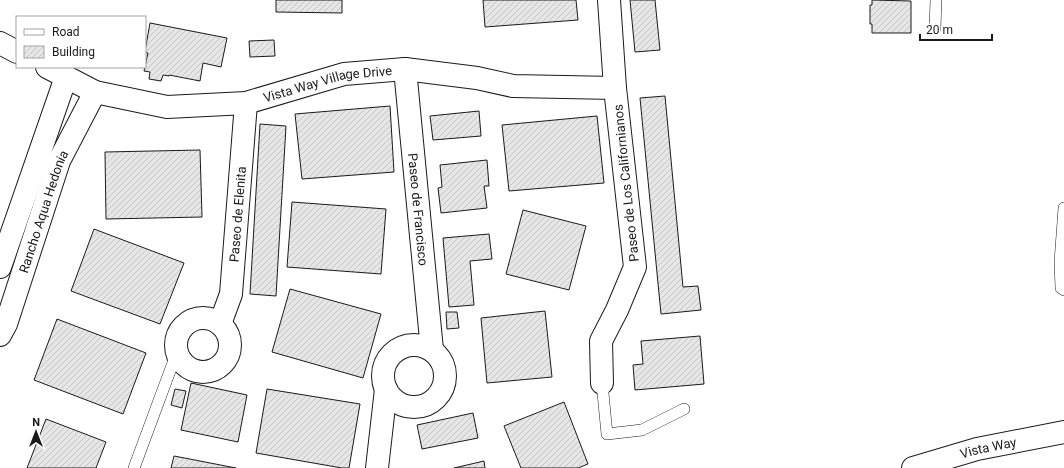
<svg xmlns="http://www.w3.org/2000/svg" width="1064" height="468" font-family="Roboto,sans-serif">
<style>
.building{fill:url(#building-hatch);stroke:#1a1a1a}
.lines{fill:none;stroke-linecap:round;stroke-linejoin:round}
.lane-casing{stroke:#1a1a1a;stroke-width:12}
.street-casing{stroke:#1a1a1a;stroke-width:24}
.secondary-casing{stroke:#1a1a1a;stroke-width:24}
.lane{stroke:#fff;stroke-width:11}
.street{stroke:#fff;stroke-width:22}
.secondary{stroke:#fff;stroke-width:22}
.labels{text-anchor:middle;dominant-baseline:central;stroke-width:3;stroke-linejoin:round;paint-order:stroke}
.street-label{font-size:13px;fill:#1a1a1a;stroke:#fff}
</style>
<defs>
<pattern id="building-hatch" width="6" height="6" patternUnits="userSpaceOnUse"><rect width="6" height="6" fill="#e6e6e6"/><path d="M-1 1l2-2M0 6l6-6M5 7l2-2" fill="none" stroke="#c5c5c5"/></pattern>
</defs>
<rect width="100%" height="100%" fill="#fff"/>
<g class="building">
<polygon points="276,0 342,0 342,13 276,12"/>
<polygon points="483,0 576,0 578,20 485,27"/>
<polygon points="630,0 655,0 660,50 635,52"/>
<polygon points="872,0 911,1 911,33 872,33 872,24 870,24 870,5 872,5"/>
<polygon points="150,23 227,38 221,67 203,63 200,81 169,75 169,76 163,75 161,81 149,79 150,72 144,71 148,53 145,53 145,51"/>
<polygon points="274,40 275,56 250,57 249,41"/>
<polygon points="665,96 683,287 698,286 701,310 661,314 640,98"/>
<polygon points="390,106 394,172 302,179 295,114"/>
<polygon points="479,111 481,136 433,140 430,116"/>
<polygon points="597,116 604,183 509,191 502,125"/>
<polygon points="260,124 286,126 276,296 250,294"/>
<polygon points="200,150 202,217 106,219 105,152"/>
<polygon points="487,160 489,186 484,186 487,208 441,213 438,188 442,187 440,165"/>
<polygon points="292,202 386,209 381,274 287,267"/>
<polygon points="523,210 586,226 569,290 506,274"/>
<polygon points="94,229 184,263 160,324 71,291"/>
<polygon points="489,234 492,259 470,261 474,305 449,307 443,238"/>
<polygon points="290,289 381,314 363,378 272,352"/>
<polygon points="545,311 552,377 487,383 481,318"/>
<polygon points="446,312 457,312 459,328 447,329"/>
<polygon points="57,319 146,353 123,414 34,380"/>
<polygon points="700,336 704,384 635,390 633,365 643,364 641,341"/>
<polygon points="191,383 247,395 238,442 181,430"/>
<polygon points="175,389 186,391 182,408 171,405"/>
<polygon points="267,389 360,404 349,468 342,468 256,453"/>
<polygon points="564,402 588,464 578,468 521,468 504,426"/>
<polygon points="473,413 478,438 422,449 417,425"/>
<polygon points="46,419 106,442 96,468 27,468"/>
<polygon points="174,456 236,468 171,468"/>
<polygon points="484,461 485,468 454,468"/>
</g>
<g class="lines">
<g class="lane-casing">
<g id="lane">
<polyline points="935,28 936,0"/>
<polyline points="1064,208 1060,262 1061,288 1064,290"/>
<polyline points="602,383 607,434 642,430 684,409"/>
<polyline points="134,468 177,352"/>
</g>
</g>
<g class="street-casing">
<g id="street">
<polyline points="0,43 17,52"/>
<path id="s1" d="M47 67 95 92 167 107 246 103 344 74 405 69 477 78 513 86 615 88"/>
<path id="s2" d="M405 69 432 350"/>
<circle cx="203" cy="345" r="27"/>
<path id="s3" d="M220 324 231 294 246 103"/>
<circle cx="414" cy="376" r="31"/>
<polyline points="602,383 601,341 617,310 635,267 615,88 609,0"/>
<polyline points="377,468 386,389"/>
</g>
</g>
<g class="secondary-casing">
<g id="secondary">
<polyline points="0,267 66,77"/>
<path id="s4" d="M0 335 6 324 59 161 95 92"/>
<path id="s5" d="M913 468 977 449 1064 432"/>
</g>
</g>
<use href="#lane" class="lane"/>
<use href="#street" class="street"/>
<use href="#secondary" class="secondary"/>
</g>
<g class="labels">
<g class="street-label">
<text stroke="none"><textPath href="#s1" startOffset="291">Vista Way Village Drive</textPath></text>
<text transform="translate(626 183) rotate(-96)">Paseo de Los Californianos</text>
<text stroke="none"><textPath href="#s2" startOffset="141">Paseo de Francisco</textPath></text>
<text stroke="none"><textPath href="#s4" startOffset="131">Rancho Aqua Hedonia</textPath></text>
<text stroke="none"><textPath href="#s3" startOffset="112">Paseo de Elenita</textPath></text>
<text stroke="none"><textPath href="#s5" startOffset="78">Vista Way</textPath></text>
</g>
</g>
<rect x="16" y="16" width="130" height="52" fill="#ffffff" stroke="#a3a3a3"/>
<rect x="24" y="29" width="20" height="6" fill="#ffffff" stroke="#a3a3a3"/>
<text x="52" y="36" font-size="12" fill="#1a1a1a">Road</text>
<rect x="24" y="46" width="20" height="12" fill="url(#building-hatch)" stroke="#a3a3a3"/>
<text x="52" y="56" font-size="12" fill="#1a1a1a">Building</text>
<g transform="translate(36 432)" stroke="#ffffff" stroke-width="3" paint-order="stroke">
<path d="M0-3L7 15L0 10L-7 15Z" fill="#1a1a1a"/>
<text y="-6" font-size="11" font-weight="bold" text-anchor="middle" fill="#1a1a1a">N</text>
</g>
<path d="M920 34v6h72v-6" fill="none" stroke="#1a1a1a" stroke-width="2"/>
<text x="926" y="34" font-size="12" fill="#1a1a1a" stroke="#ffffff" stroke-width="3" paint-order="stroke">20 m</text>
</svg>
